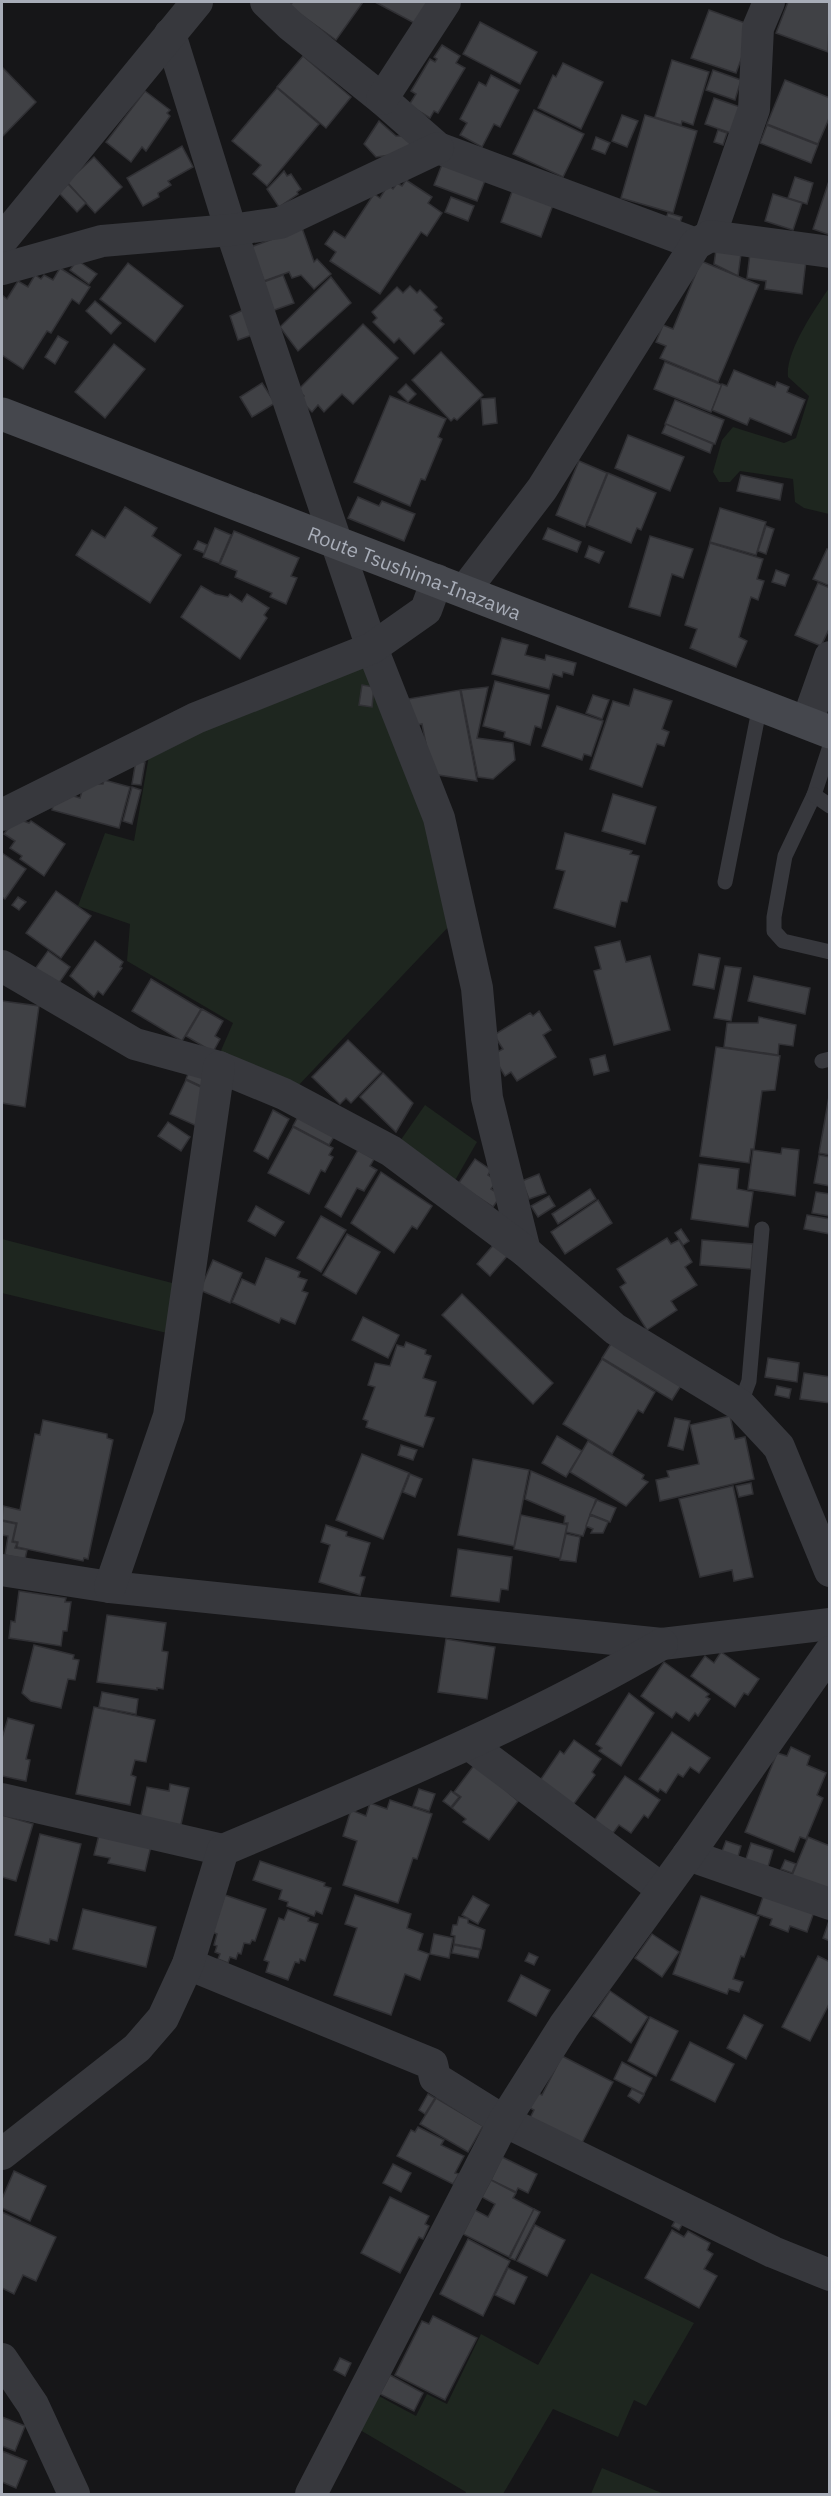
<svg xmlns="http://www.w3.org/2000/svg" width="831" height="2496" font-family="'IBM Plex Sans',sans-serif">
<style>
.green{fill:#1e261f}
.building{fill:#404145;stroke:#303034;stroke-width:1.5}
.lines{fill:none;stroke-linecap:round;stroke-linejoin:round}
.service{stroke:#37383d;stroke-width:15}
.minor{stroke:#37383d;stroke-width:32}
.secondary{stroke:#45474d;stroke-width:33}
.labels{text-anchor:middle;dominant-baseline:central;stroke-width:5;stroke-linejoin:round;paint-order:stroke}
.street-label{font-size:20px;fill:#a8adb8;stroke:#111113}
</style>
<rect width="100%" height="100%" fill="#161618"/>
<g class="green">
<path d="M829 288V514L804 508 795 502 793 479 740 471 730 482H719L713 472 722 440 733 427 784 443 796 438 809 396 788 377C785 352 815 309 829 288Z"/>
<polygon points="369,662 435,832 453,922 296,1088 219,1055 233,1023 127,961 130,924 78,906 105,833 134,841 150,750"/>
<polygon points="425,1105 477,1142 453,1184 398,1144"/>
<polygon points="2,1239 176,1284 167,1333 2,1293"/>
<polygon points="591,2273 694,2323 646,2406 634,2400 618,2437 553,2409 503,2494 465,2494 466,2492 360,2430 377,2395 416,2416 427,2394 447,2404 481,2334 538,2365"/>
<polygon points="602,2468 664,2494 591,2494"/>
</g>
<g class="building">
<polygon points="293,2 363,2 336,40 289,6"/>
<polygon points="375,2 428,2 418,25"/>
<polygon points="788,2 830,2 828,52 776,33"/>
<polygon points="709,10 748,24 749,38 736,73 691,58"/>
<polygon points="480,22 537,52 520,84 463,54"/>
<polygon points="442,45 460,56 456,63 465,68 438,113 434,111 430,118 409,105 416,94 411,91 430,59 435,62 437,59 434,57"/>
<polygon points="303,56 351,97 326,128 277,87"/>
<polygon points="672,60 709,72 693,125 682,121 681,125 655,117"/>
<polygon points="563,63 603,82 581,129 538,108 553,75 556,77"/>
<polygon points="2,67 36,102 2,137"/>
<polygon points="713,70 741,80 735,100 706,90"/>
<polygon points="491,75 519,90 500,127 494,124 482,147 460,135 467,123 460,119 479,82 486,86"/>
<polygon points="785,80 830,98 830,116 818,144 767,124"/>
<polygon points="277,88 319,124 267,186 253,174 261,165 232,141"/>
<polygon points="145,91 170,110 167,113 170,116 146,151 142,147 131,162 106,142"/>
<polygon points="714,98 740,107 731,133 705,124"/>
<polygon points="534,110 584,134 563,177 513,154"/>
<polygon points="622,115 638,121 627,147 612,141"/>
<polygon points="645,115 697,131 673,213 621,198"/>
<polygon points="379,121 396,136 414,136 406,153 376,157 364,144"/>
<polygon points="767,125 818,145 811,163 760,143"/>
<polygon points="718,130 727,133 723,145 714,142"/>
<polygon points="596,137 610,143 605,154 592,149"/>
<polygon points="182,146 193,167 168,181 171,185 158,193 159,197 143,206 127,178"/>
<polygon points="94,157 122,187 95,213 67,182"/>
<polygon points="443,162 486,178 477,201 434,185"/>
<polygon points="284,171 287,176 291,174 301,189 297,192 298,194 279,207 267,189"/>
<polygon points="795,177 813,183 807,204 788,198"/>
<polygon points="830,178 830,235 813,229"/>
<polygon points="406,180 432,197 428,203 442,213 427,236 421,232 380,294 330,261 336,252 325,244 334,231 345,238 374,194 380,198 388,185 393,189 397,183 402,186"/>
<polygon points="68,184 86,203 77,212 59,193"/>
<polygon points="513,189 553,205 541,237 501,222"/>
<polygon points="773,194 802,203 793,230 765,221"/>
<polygon points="451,197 474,206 468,221 445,212"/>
<polygon points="668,213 682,217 680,222 666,218"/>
<polygon points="302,228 314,262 317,259 331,274 314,289 301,275 292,278 289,272 264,281 251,247"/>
<polygon points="716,250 741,254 738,276 714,264"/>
<polygon points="750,253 806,261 802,294 765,289 766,281 747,278"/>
<polygon points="77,260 97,274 89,284 70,270"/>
<polygon points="701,261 759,285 718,382 660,358 666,346 656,342 663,325 673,329"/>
<polygon points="128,263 183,306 155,342 100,299"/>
<polygon points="60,268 90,287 79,304 72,299 51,333 47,331 23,369 2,355 2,295 7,299 18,281 28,287 35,275 41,279 44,275 53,280"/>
<polygon points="283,275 294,303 269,312 258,284"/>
<polygon points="331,277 351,303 298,351 280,327"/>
<polygon points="410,286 417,293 420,290 437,307 434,310 442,318 440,321 444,324 414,354 399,338 394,343 373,322 377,318 372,312 397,287 403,293"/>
<polygon points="95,301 121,323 111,334 86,311"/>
<polygon points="243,310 252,335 238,340 230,316"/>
<polygon points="363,324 398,358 353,404 342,394 324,412 318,405 312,412 300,400 304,396 298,390"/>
<polygon points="58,336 68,342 55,364 45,357"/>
<polygon points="114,344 145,369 105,418 75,392"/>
<polygon points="441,352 483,395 457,420 454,418 451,421 412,380"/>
<polygon points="665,362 722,385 711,412 654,389"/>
<polygon points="734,370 775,387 777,382 789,387 787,392 805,400 791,435 750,418 747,425 712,410 722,384 727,386"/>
<polygon points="262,383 275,403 252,417 240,397"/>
<polygon points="406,384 416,394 408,402 398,392"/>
<polygon points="390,396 446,419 438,437 442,439 425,480 421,479 410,506 354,482"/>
<polygon points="495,398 497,423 483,425 481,399"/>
<polygon points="675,400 724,420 715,444 665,424"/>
<polygon points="666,424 713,444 710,453 662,433"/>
<polygon points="628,435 684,457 670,491 615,468"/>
<polygon points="579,461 607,473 585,527 556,515"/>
<polygon points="608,473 656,493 641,530 637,528 631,543 587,525"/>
<polygon points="741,475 783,484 780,500 737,491"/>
<polygon points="358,497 379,506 382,501 415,514 404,541 348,518"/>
<polygon points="125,507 157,528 152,536 181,555 150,603 76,555 92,530 105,538"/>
<polygon points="720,508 766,522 756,555 710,542"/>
<polygon points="766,526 774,529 766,554 758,551"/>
<polygon points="215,528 231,535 219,563 203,557"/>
<polygon points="548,528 581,542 577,552 543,539"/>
<polygon points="234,531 299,558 291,576 297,578 286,604 270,597 272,593 235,577 237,571 220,564"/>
<polygon points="650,536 693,549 683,578 672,574 660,616 629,607"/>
<polygon points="198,541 207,545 204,553 194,549"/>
<polygon points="710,543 763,559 757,579 764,581 758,600 751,597 739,637 747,641 736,667 690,648 697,629 685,625"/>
<polygon points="589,546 604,552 599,563 585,557"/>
<polygon points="827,549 830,550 830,586 813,579"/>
<polygon points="776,570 789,575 785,586 772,582"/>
<polygon points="818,583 830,588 830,627 821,646 795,635"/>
<polygon points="201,586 215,594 228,597 230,594 242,602 247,594 269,608 264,615 267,618 240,659 181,617"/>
<polygon points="502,638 528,645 525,655 545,660 546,655 576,663 573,675 563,672 562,677 553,674 549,689 492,674"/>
<polygon points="495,681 549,695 541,728 535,726 530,745 504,737 505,732 483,726"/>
<polygon points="362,685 374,687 372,707 359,705"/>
<polygon points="488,687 477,738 513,743 515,760 493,779 478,777 461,690"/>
<polygon points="634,689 672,701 662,729 669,732 664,746 657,744 642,787 590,769 613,701 629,706"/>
<polygon points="460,690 477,781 432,774 422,724 413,726 408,699"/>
<polygon points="593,695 609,700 602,719 586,713"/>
<polygon points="557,706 603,721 591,756 584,754 582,760 542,746"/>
<polygon points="136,760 145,762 141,785 132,784"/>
<polygon points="104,780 130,787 119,828 52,810 55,798 64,793 80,798 84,784 103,784"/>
<polygon points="132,787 141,790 132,824 123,821"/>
<polygon points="613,794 656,807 645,844 602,831"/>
<polygon points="16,818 29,823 31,821 65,844 44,876 20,859 22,856 10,848 15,841 4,834"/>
<polygon points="565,833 632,851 630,854 639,856 627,902 621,901 615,927 554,908 565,871 556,869"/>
<polygon points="2,853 26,869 5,899 2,897"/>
<polygon points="56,891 91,916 61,958 26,933"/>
<polygon points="18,897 26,902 19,910 12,905"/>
<polygon points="95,941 123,962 120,967 122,968 103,995 98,991 94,997 70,976"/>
<polygon points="620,941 626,962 650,956 670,1030 614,1045 594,971 601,969 595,947"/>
<polygon points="48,951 70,967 57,986 35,969"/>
<polygon points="699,954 720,958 714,989 693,985"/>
<polygon points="725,966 741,968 731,1021 714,1018"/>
<polygon points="754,976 810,988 805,1014 748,1001"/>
<polygon points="151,979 201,1009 182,1041 132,1011"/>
<polygon points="2,1001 39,1006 25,1107 2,1103"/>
<polygon points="202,1009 223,1021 215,1036 220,1039 213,1052 186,1036"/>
<polygon points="539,1011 551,1030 543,1035 556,1057 517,1081 511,1072 505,1076 492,1055 503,1049 494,1035 530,1013 533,1016"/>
<polygon points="759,1017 796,1025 793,1046 779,1044 778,1055 724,1047 727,1023 758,1023"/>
<polygon points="348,1040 381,1072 351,1103 346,1098 340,1104 312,1077"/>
<polygon points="716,1047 780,1056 775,1090 762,1091 754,1149 751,1149 749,1163 700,1156"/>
<polygon points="605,1055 609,1071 594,1075 590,1059"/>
<polygon points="190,1069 206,1079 205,1088 186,1079"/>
<polygon points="383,1073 413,1103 396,1132 360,1097"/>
<polygon points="186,1080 205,1089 199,1127 170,1114"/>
<polygon points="830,1091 830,1155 819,1153"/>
<polygon points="273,1110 289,1119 268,1159 254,1151"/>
<polygon points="299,1115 335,1135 329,1145 293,1126"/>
<polygon points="168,1122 190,1137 181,1151 158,1136"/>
<polygon points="293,1127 333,1148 329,1155 333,1157 325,1172 321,1170 309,1194 268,1173"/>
<polygon points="782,1148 799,1150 795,1196 748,1189 753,1150 781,1154"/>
<polygon points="358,1150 374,1159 370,1166 377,1170 364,1191 357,1188 341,1217 325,1207"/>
<polygon points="819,1155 830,1157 830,1186 814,1183"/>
<polygon points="475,1159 491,1170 488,1175 497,1181 491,1189 501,1195 493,1207 458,1184"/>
<polygon points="699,1164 739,1169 737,1189 753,1192 748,1227 691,1219"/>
<polygon points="381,1172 432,1206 417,1229 412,1226 394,1253 351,1223"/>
<polygon points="539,1174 546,1193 529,1199 522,1181"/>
<polygon points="590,1189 596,1199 558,1224 552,1214"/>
<polygon points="816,1192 830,1194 830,1216 812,1213"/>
<polygon points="549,1196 555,1206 538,1217 531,1206"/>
<polygon points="598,1200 612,1223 565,1254 551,1232"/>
<polygon points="256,1206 284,1222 275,1236 248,1221"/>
<polygon points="807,1215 830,1219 830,1234 804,1229"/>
<polygon points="321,1216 346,1230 321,1272 297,1258"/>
<polygon points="681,1229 689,1241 683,1245 675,1233"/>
<polygon points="347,1234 380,1252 356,1294 323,1275"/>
<polygon points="667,1238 671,1244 679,1240 692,1262 685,1267 697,1285 671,1301 677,1310 647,1330 620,1287 626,1283 617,1269"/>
<polygon points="702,1240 753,1244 751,1269 700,1265"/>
<polygon points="495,1243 509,1254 490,1276 477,1264"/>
<polygon points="266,1258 300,1272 298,1277 307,1280 302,1291 308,1293 295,1324 281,1318 279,1323 232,1302 242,1279 255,1285"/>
<polygon points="213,1260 242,1273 230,1303 200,1290"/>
<polygon points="462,1294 553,1383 533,1404 442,1315"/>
<polygon points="363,1317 399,1335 388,1358 352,1340"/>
<polygon points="406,1342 426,1350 425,1354 431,1356 423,1378 436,1382 425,1416 434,1418 423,1447 366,1427 368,1421 363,1419 375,1387 368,1385 375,1363 390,1366 397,1345 404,1347"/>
<polygon points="612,1342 682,1384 672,1400 602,1358"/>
<polygon points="768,1358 799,1363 797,1382 765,1377"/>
<polygon points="602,1359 655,1392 643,1413 638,1410 612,1454 563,1424"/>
<polygon points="804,1373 830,1377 830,1403 800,1399"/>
<polygon points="777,1386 791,1389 789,1398 775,1395"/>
<polygon points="730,1416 735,1439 745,1437 754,1479 660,1501 656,1480 669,1477 667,1471 699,1464 690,1425"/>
<polygon points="675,1418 690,1421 683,1450 668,1446"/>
<polygon points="43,1420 107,1434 107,1438 113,1440 88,1559 84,1558 83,1561 17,1547 18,1542 13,1541 17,1523 2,1520 3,1506 20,1510 35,1434 40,1435"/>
<polygon points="557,1436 582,1451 566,1477 542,1463"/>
<polygon points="588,1441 644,1475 642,1479 648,1482 626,1506 570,1472"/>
<polygon points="401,1445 417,1450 413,1460 398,1455"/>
<polygon points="362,1454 409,1473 383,1539 336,1520"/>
<polygon points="473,1459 529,1470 514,1546 458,1535"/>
<polygon points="531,1471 596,1499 583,1536 566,1532 568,1523 564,1523 565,1516 525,1499"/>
<polygon points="410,1474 422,1479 415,1497 403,1492"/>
<polygon points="751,1483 753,1494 739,1497 736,1486"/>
<polygon points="733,1486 753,1577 734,1581 732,1570 700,1577 679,1499"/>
<polygon points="597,1500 616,1508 610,1522 590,1514"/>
<polygon points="521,1515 567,1525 560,1558 514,1549"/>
<polygon points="590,1515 608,1522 603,1533 591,1533 593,1529 586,1526"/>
<polygon points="2,1521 16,1524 12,1542 17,1543 15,1548 27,1550 25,1559 5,1555 8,1536 2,1535"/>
<polygon points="326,1525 347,1532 346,1536 370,1543 360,1576 365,1577 360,1595 319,1582 330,1545 321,1542"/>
<polygon points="566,1534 580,1537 576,1562 560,1560"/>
<polygon points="458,1549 512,1557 508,1590 501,1589 499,1602 451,1596"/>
<polygon points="19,1591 66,1598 65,1602 71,1602 67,1631 63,1631 61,1646 9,1638 11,1621 15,1622"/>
<polygon points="107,1615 166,1623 162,1651 168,1652 163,1689 157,1688 157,1690 97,1682"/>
<polygon points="446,1639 495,1647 487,1699 438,1692"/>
<polygon points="34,1645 74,1655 73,1659 79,1660 75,1680 68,1679 61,1708 31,1701 22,1693"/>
<polygon points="721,1652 759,1679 748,1695 744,1693 735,1707 691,1676 705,1656 714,1663"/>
<polygon points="664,1662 709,1694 706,1697 710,1699 698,1716 695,1713 689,1721 676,1712 672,1718 641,1696"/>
<polygon points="102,1692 138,1699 136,1714 99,1707"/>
<polygon points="629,1693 654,1713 621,1766 599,1751 602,1748 596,1744"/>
<polygon points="94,1707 155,1720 146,1762 135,1760 131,1775 136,1777 130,1805 76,1794"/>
<polygon points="8,1718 34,1725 26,1759 30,1760 26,1781 2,1776 2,1738"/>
<polygon points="672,1732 710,1758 699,1773 690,1767 683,1777 678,1774 666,1793 660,1789 658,1792 639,1779"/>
<polygon points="574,1740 601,1759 592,1772 595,1775 573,1805 539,1782 560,1751 564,1754"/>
<polygon points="791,1747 810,1756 807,1765 826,1773 817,1795 823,1798 806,1839 800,1837 794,1852 745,1832 777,1753 787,1756"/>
<polygon points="475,1764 518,1801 489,1840 463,1822 466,1819 452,1808 461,1797 454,1792"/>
<polygon points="625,1776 660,1800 648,1818 644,1815 631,1833 619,1825 613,1833 594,1821"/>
<polygon points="170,1784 189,1788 180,1829 140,1820 147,1787 169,1791"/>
<polygon points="419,1789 435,1794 429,1811 413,1806"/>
<polygon points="451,1791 459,1797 451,1807 443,1801"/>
<polygon points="390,1800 432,1814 417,1859 413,1858 398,1903 343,1885 357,1841 343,1836 351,1810 366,1816 370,1803 387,1809"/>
<polygon points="2,1815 33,1824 16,1881 2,1877"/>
<polygon points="40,1834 81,1844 57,1941 50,1939 49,1944 15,1935"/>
<polygon points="99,1835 151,1846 145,1871 108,1863 110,1858 94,1855"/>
<polygon points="808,1837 830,1846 830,1894 791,1878"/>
<polygon points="726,1841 741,1846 737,1860 721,1854"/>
<polygon points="751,1843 773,1850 767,1870 745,1862"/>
<polygon points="785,1860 796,1864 792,1873 781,1869"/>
<polygon points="260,1861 325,1883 324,1886 331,1888 322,1914 316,1911 314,1916 287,1906 288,1902 279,1899 282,1890 253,1880"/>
<polygon points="764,1894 814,1912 807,1932 790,1926 788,1932 770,1925 772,1919 757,1914"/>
<polygon points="225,1895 266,1909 255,1941 252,1940 250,1944 244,1943 241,1954 238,1953 236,1959 230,1957 228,1963 218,1959 220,1954 215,1952 217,1946 214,1945 217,1934 212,1932"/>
<polygon points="355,1895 411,1914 407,1928 423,1934 418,1950 429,1954 420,1980 405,1974 391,2015 334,1995 357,1928 345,1924"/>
<polygon points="473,1896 489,1905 478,1924 462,1915"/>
<polygon points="701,1896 759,1917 744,1957 741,1956 733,1979 743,1982 739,1992 729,1989 727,1994 673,1974"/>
<polygon points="83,1909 156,1927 146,1967 73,1949"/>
<polygon points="288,1910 309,1918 308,1921 318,1924 305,1961 300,1959 299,1963 295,1962 288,1980 266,1972 269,1962 264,1960 279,1918 284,1920"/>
<polygon points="459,1917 468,1919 468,1923 485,1930 481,1949 454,1944 455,1936 451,1935 453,1925 457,1925"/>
<polygon points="830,1918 830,1941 823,1938"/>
<polygon points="434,1934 453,1938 449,1958 430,1954"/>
<polygon points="652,1934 679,1952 662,1977 635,1958"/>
<polygon points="454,1945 480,1950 478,1958 452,1953"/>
<polygon points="529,1953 538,1957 534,1965 525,1961"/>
<polygon points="818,1956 830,1962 830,2002 810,2041 782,2027"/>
<polygon points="521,1975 550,1990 536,2016 508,2001"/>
<polygon points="610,1991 648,2017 631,2043 593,2016"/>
<polygon points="744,2015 763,2025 746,2059 727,2048"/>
<polygon points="650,2017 678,2031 656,2076 628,2061"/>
<polygon points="690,2042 734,2064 715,2102 671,2080"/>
<polygon points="562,2056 613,2082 581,2145 530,2118 534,2110 530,2108 538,2093 542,2095"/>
<polygon points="622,2062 652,2078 644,2094 614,2079"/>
<polygon points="632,2089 644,2095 639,2103 628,2096"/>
<polygon points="428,2094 435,2098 425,2114 419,2110"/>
<polygon points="436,2098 483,2126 468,2152 420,2124"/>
<polygon points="418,2127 444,2140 441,2145 464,2156 455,2173 459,2174 453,2184 397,2156 411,2130 415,2132"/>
<polygon points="502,2157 537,2174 528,2193 518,2188 516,2192 491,2180"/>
<polygon points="393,2164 411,2173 401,2192 383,2183"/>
<polygon points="14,2171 46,2186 30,2221 2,2208 2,2199"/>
<polygon points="491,2180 516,2193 513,2198 534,2209 509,2257 463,2234 475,2210 488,2217 495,2204 482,2197"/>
<polygon points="390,2197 429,2216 425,2224 429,2226 423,2239 419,2237 400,2273 361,2253"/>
<polygon points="534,2209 540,2212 515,2260 510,2258"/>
<polygon points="2,2212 56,2237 36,2281 23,2275 14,2294 2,2288"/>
<polygon points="677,2218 684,2221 679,2230 672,2226"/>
<polygon points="535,2225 565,2240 547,2276 517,2261"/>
<polygon points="672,2230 684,2237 688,2231 710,2243 707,2250 713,2254 704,2269 717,2276 699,2308 645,2278"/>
<polygon points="468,2239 510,2261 483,2316 440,2294"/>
<polygon points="508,2268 527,2277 514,2304 495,2295"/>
<polygon points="433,2316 477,2338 445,2400 395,2375 422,2321 429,2324"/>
<polygon points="340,2358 351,2363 345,2376 334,2370"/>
<polygon points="390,2375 423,2393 414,2411 380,2394"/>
<polygon points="2,2417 25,2426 15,2451 2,2446"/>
<polygon points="2,2451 27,2461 16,2488 2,2482"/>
</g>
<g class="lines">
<g class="service">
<polyline points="830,746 814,795 785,856 774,917 774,931 783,941 830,952"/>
<polyline points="814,795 830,806"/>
<polyline points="725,882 760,705"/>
<polyline points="822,1061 830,1059"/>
<polyline points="740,1405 749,1381 762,1229"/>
</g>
<g class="minor">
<polyline points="266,2 290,25 382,99 438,148 696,244"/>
<polyline points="170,34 231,230 372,648 439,818 477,988 487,1098 525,1251"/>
<polyline points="382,99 445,2"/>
<polyline points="710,236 754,109 758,28 769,2"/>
<polyline points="2,240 197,2"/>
<polyline points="2,269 102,241 231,230 280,223 438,148"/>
<polyline points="465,590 542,489 696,244 710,236 830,252"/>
<polyline points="807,722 830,657"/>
<polyline points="2,815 196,718 372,648 426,610 437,580"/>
<polyline points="2,966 135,1044 219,1067 284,1094 391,1151 525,1251 615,1329 740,1405 779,1447 830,1571"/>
<polyline points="2,1570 110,1587 662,1644 830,1624"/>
<polyline points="110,1587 169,1416 219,1067"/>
<polyline points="470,1745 662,1889"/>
<polyline points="2,1799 223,1850"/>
<polyline points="688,1855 830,1904"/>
<polyline points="188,1964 432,2064 435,2078 504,2121 773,2252 830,2275"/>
<path d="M2 2154 137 2048 163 2018 188 1964 223 1850C372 1787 522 1726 662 1644"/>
<polyline points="2,2359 33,2405 74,2494"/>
<polyline points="311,2494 504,2121 564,2026 688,1855 830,1652"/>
</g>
<path class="secondary" id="s1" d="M2 414 830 732"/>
</g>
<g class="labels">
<g class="street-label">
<text stroke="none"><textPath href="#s1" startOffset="442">Route Tsushima-Inazawa</textPath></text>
</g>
</g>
<rect width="831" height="2496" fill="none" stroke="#a8adb8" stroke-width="6"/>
</svg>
